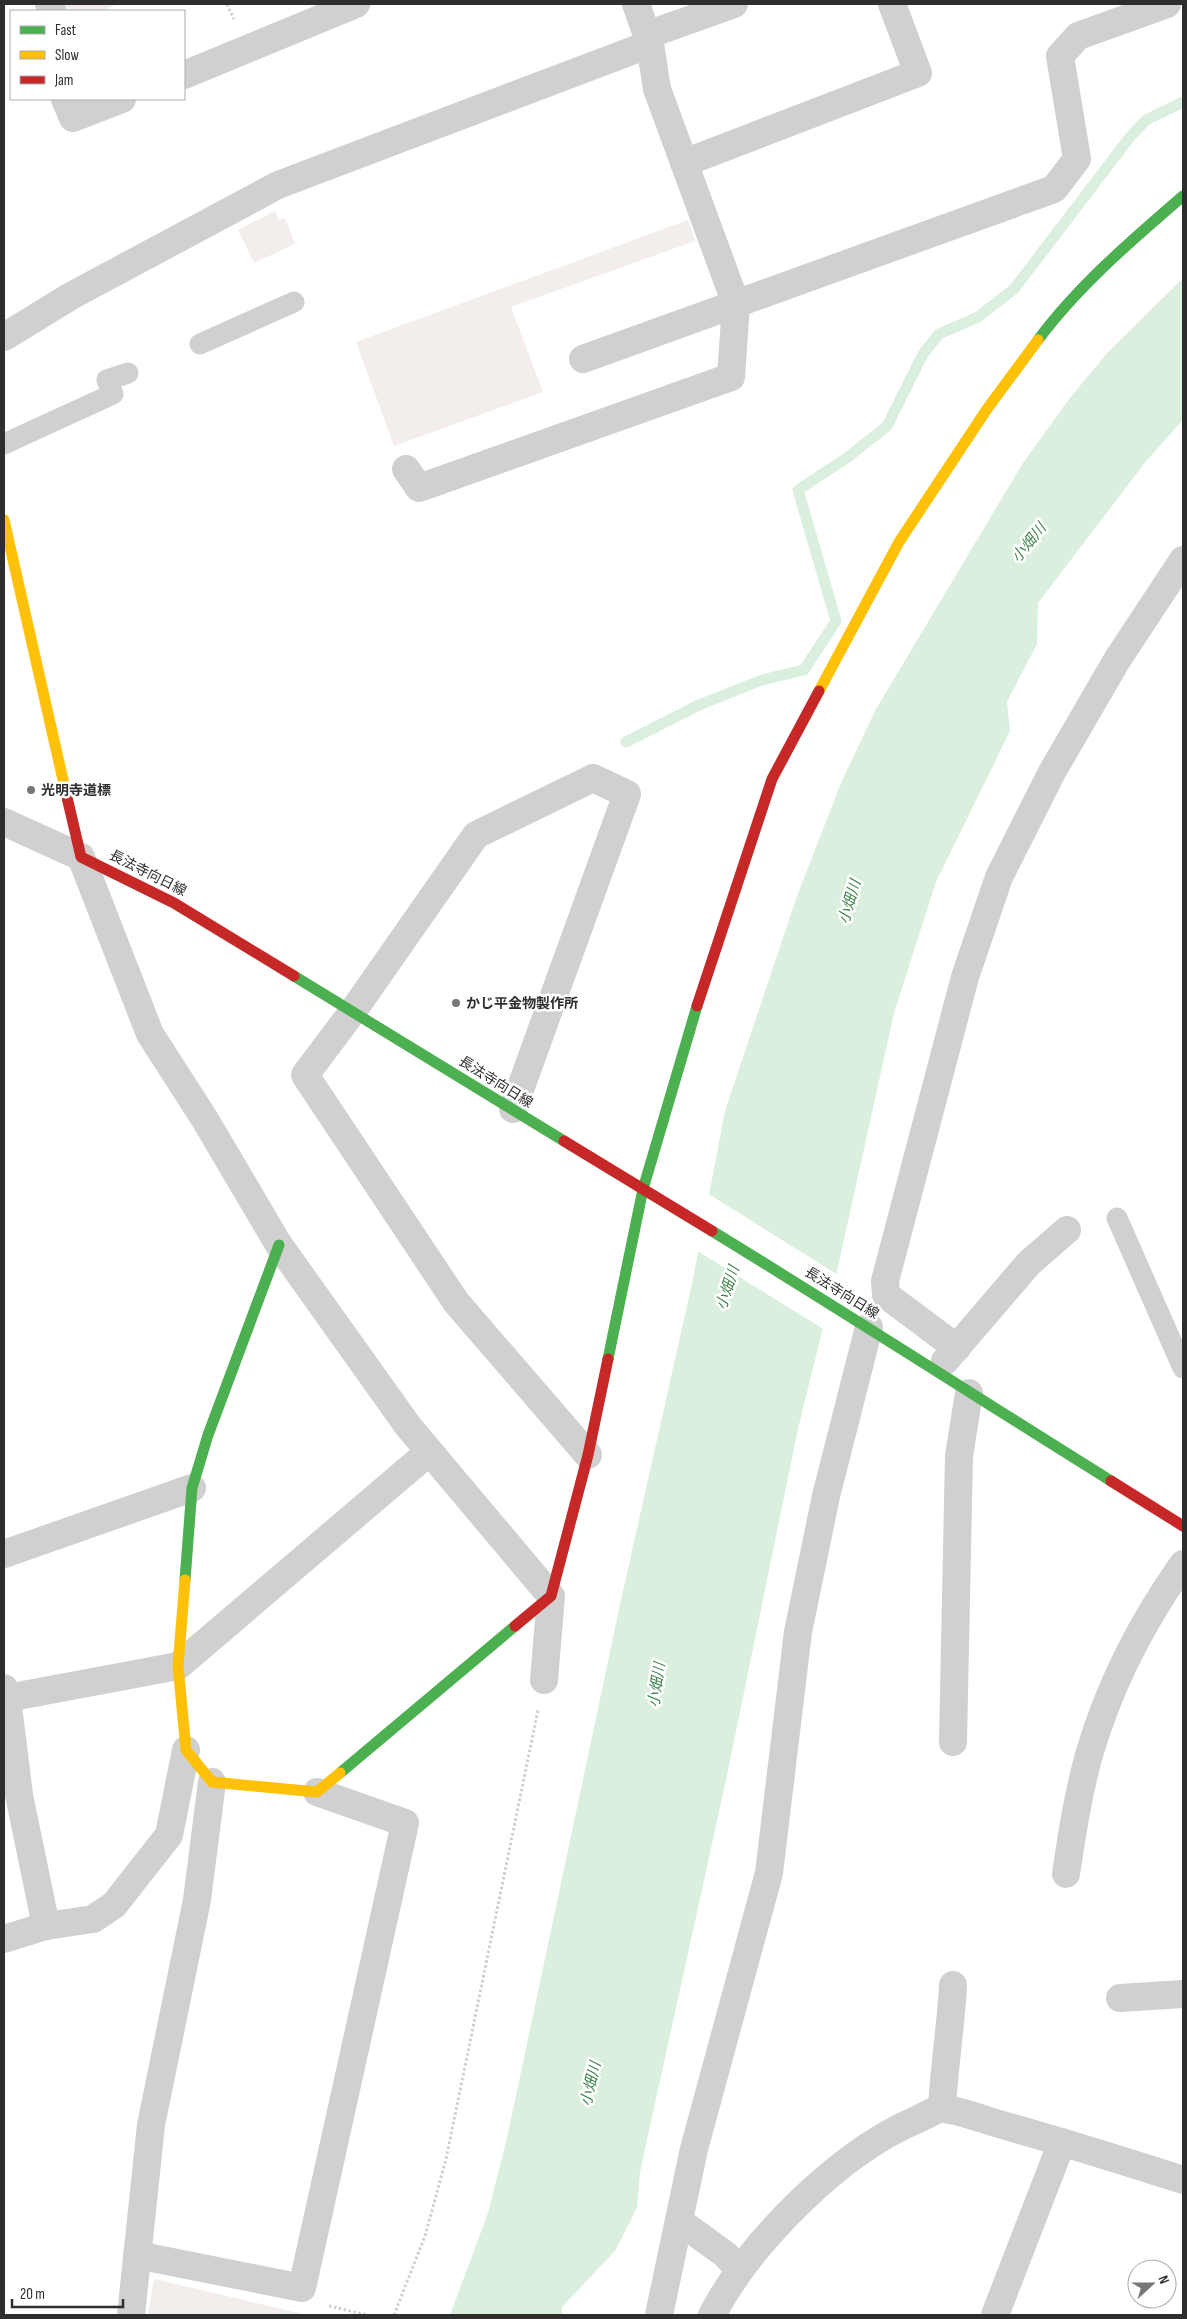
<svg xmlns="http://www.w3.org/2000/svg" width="1187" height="2319" font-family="'Sofia Sans Condensed','Noto Sans JP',sans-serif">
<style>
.green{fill:#f3eeec}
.water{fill:#daefde}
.pier{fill:#fff}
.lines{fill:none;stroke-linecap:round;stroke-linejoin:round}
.stream{stroke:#daefde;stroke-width:11}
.path{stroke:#cfcfcf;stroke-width:3;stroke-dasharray:2.5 2.5;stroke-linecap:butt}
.lane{stroke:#d0d0d0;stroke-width:21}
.street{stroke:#d0d0d0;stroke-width:28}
.fast{stroke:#4caf50;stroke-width:11}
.slow{stroke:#ffc107;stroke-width:11}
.jam{stroke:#c62828;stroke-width:11}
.poi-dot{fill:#777;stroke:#fff;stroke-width:2}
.labels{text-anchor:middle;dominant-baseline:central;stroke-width:5;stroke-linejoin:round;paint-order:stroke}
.poi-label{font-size:14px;font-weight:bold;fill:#2e2e2e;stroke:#fff;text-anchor:start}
.street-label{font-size:14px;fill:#2e2e2e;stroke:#fff}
.water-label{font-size:15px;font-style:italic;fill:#40834d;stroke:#fff}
</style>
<rect width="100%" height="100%" fill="#fff"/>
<g class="green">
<polygon points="63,4 118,4 101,11 66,11"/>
<polygon points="275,211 279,220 285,218 295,244 254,263 238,230"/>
<polygon points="688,220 695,241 511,307 543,392 394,446 356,342"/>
<polygon points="154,2279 308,2315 148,2315"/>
</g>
<polygon class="water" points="1183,278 1183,420 1147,460 1038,603 1037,644 1007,702 1010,731 936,882 894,1013 839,1262 798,1429 726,1780 640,2172 637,2208 615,2251 562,2307 562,2315 450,2315 488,2213 507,2138 621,1600 693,1279 725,1111 797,896 841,783 876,709 1023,463 1069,399 1108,352"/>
<polygon class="pier" points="707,1193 838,1275 825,1330 696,1250"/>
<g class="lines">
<polyline class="stream" points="626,742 699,705 762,680 804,670 836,621 798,490 848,457 887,426 923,354 939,334 978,317 1014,289 1130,137 1146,120 1183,102"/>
<g class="path">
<polyline points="227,4 234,19"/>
<polyline points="329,2306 367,2315"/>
<polyline points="394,2315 425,2236 446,2159 538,1710"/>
</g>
<g class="lane">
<polyline points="200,344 294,302"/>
<polyline points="4,444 113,394 107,380 128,373"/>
<polyline points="1117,1218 1183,1368"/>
</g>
<g class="street">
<polyline points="49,4 52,11"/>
<polyline points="647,35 734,4"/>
<polyline points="184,75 356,4"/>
<polyline points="65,99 73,118 122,99"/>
<polyline points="684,163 918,73 892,4"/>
<polyline points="4,337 71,296 278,185 650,44"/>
<polyline points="583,359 1054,189 1077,159 1060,56 1078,36 1167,4"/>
<polyline points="406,469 419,488 731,377 736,304 657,89 650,44 636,4"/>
<polyline points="4,822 81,857 150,1034 204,1118 279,1245 408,1426 551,1596 544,1680"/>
<polyline points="513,1109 627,794 593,778 476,835 353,1011 305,1075 456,1302 588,1455"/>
<polyline points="957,1348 886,1295 885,1281 965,977 999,877 1052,772 1117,660 1183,560"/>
<polyline points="945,1361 1029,1263 1067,1230"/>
<polyline points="4,1554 192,1488"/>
<polyline points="4,1688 7,1698 178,1666 429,1452"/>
<polyline points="7,1698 19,1795 46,1926"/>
<polyline points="953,1742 959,1456 969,1393"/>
<path d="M1066 1874C1072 1834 1078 1794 1089 1755 1109 1686 1142 1622 1183 1564"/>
<polyline points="4,1939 46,1926 93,1919 114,1905 169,1835 186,1750"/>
<polyline points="1120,1998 1183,1994"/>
<path d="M942 2109C944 2067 951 2027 953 1985"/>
<polyline points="679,2221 726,2255 739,2270"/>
<polyline points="137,2255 302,2288 405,1823 317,1792"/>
<polyline points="131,2315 151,2125 197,1900 212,1782"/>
<polyline points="659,2315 694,2149 769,1873 798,1632 826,1496 869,1327"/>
<path d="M712 2315C751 2241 839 2153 916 2120 924 2117 936 2108 944 2109 964 2111 986 2121 1006 2126 1066 2143 1124 2161 1183 2180"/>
<polyline points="995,2315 1062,2142"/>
</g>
<g class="fast">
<path d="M1038 340C1078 286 1132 240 1183 196"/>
<polyline points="294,976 564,1141"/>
<path d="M712 1231C846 1313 978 1398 1111 1481"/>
<polyline points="608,1359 643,1189 697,1006"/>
<polyline points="185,1580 192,1488 208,1435 279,1245"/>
<polyline points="340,1773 515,1626"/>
</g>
<g class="slow">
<polyline points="4,520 66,793"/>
<polyline points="819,691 899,542 987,409 1038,340"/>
<polyline points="185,1580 178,1666 186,1750 212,1782 317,1792 340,1773"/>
</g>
<g class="jam">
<polyline points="66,793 81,857 174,903 294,976"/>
<polyline points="697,1006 772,779 819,691"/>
<polyline points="564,1141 712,1231"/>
<polyline points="1111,1481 1183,1526"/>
<polyline points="515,1626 551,1596 588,1455 608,1359"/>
</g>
</g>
<g class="poi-dot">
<circle cx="31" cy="790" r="5"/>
<circle cx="456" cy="1003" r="5"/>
</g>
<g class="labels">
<g class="poi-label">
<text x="41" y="790">光明寺道標</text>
<text x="466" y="1003">かじ平金物製作所</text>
</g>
<g class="street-label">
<text transform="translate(148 873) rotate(27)">長法寺向日線</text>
<text transform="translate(496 1082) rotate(32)">長法寺向日線</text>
<text transform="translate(842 1293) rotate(32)">長法寺向日線</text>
</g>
<g class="water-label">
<text transform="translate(1029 543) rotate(-51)">小畑川</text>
<text transform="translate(850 902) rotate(-74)">小畑川</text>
<text transform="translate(728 1288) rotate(-72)">小畑川</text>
<text transform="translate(657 1685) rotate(-82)">小畑川</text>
<text transform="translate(591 2084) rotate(-77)">小畑川</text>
</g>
</g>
<rect width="1187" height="2319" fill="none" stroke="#2e2e2e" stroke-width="10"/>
<rect x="10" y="10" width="175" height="90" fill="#ffffff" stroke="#ababab"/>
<rect x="20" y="26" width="25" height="8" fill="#4caf50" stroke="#ababab"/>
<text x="55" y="35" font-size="15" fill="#2e2e2e">Fast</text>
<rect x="20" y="51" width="25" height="8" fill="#ffc107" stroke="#ababab"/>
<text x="55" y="60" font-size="15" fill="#2e2e2e">Slow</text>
<rect x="20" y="76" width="25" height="8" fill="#c62828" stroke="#ababab"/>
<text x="55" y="85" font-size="15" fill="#2e2e2e">Jam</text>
<g transform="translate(1152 2284) rotate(69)"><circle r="24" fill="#ffffff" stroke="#ababab"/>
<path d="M0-4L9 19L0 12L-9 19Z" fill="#777777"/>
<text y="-8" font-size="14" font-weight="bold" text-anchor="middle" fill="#2e2e2e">N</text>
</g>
<path d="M12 2299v8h111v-8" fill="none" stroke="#2e2e2e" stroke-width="2.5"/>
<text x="20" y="2299" font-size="15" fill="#2e2e2e" stroke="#ffffff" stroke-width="4" paint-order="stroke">20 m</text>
</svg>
